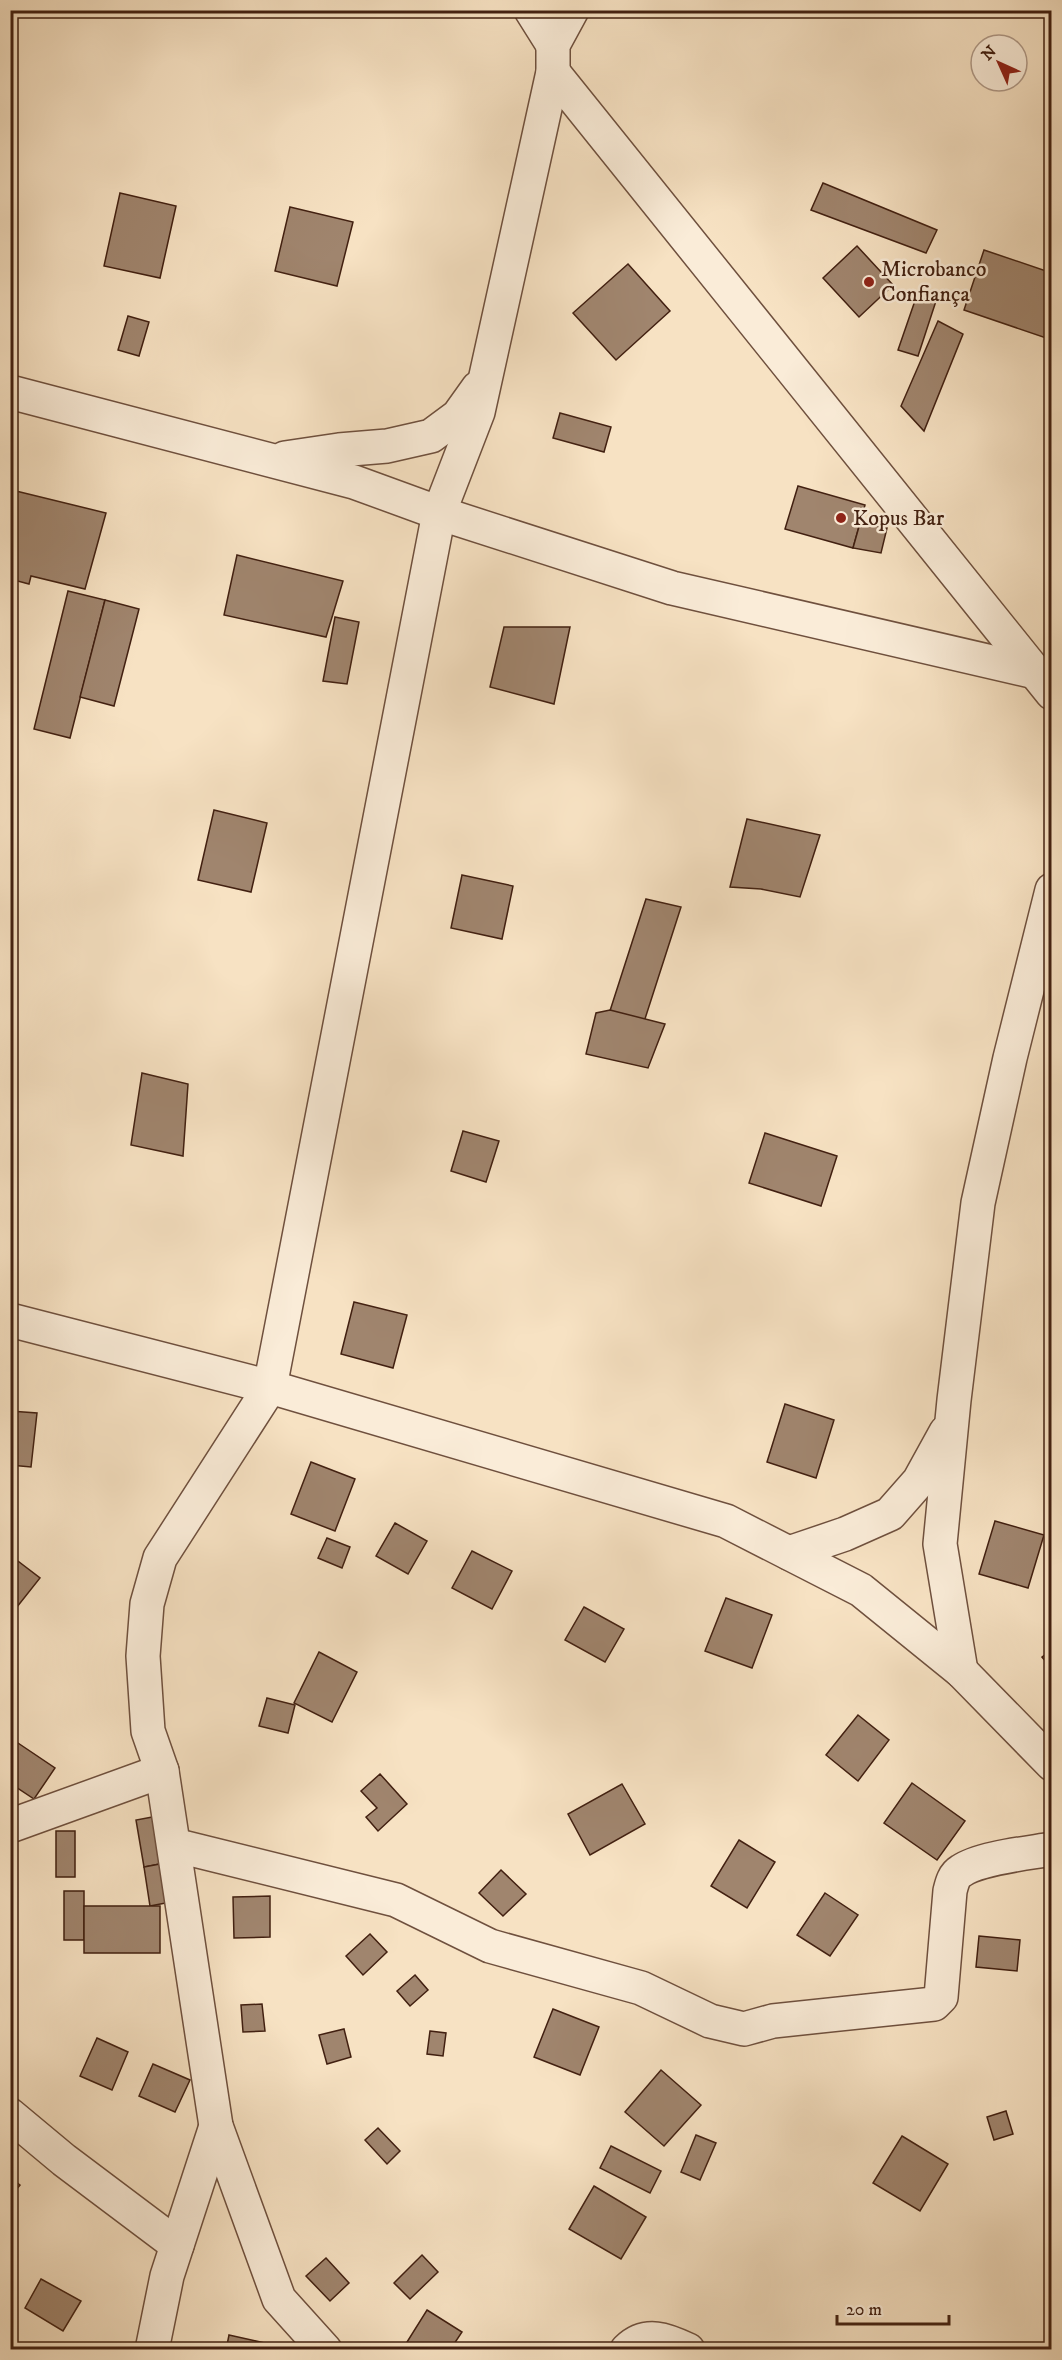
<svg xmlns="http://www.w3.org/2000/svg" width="1062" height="2360" font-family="'IM FELL DW Pica',serif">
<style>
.building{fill:#a0856e;stroke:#422011;stroke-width:1.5}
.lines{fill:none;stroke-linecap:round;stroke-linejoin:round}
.street-casing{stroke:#6f503e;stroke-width:36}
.street{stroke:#faecd8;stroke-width:33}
.poi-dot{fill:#8f2418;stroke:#faecd8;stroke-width:2}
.labels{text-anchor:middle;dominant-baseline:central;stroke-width:5;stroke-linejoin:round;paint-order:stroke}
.poi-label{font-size:22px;fill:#422011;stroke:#faecd8;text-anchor:start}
</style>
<rect width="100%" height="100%" fill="#f7e2c3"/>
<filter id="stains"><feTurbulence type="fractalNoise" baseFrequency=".00333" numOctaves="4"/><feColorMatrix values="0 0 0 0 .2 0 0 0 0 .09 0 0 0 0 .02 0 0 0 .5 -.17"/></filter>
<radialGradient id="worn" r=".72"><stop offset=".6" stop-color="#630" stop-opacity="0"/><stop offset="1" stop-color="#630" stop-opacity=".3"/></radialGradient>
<g class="building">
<polygon points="823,183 937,230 926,253 811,210"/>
<polygon points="120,193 176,206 160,278 104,266"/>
<polygon points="290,207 353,222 337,286 275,271"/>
<polygon points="857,246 893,285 859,317 823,278"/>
<polygon points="984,250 1052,273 1052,340 964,310"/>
<polygon points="628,264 670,311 616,360 573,313"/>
<polygon points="918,292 937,298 918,356 898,350"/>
<polygon points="128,316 149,322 139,356 118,350"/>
<polygon points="938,321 963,334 924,431 901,406"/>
<polygon points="560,413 611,427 604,452 553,438"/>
<polygon points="798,486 865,505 853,548 785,529"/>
<polygon points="16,491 106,513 85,589 31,576 29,584 10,579 10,514"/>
<polygon points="860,523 887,528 881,553 853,548"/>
<polygon points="237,555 343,581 326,637 224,615"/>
<polygon points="68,591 105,600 70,738 34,729"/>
<polygon points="105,600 139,609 114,706 80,697"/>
<polygon points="335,617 359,622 347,684 323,681"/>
<polygon points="504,627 570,627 554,704 490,687"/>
<polygon points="214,810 267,823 251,892 198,880"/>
<polygon points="747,819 820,835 800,897 761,889 730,887"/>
<polygon points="462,875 513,886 502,939 451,928"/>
<polygon points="646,899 681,907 643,1025 608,1017"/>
<polygon points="610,1010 665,1024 648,1068 586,1054 596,1013"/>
<polygon points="142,1073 188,1084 183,1156 131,1145"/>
<polygon points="463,1131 499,1141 486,1182 451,1171"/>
<polygon points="765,1133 837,1156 821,1206 749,1183"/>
<polygon points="354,1302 407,1315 393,1368 341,1354"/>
<polygon points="785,1404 834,1420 816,1478 767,1462"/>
<polygon points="10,1411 37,1413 31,1467 10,1465"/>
<polygon points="311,1462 355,1479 335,1531 291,1514"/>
<polygon points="995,1521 1044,1535 1028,1588 979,1574"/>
<polygon points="395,1523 427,1541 408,1574 376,1556"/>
<polygon points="327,1538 350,1547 342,1568 318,1558"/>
<polygon points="472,1551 512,1571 492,1609 452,1588"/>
<polygon points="10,1555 40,1578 13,1612 10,1610"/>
<polygon points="726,1598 772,1615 752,1668 705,1651"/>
<polygon points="584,1607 624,1629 605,1662 565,1640"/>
<polygon points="1052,1649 1052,1669 1042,1657"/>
<polygon points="319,1652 357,1672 332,1722 294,1703"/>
<polygon points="267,1698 295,1705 288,1733 259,1726"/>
<polygon points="858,1715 889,1740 858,1781 826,1755"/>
<polygon points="12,1739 55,1768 34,1799 10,1783 10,1742"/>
<polygon points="380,1774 407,1804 378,1831 366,1817 377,1808 361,1791"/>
<polygon points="912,1783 965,1821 937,1860 884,1823"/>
<polygon points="622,1784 645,1824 590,1855 568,1814"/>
<polygon points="158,1816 165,1863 144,1867 136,1820"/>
<rect x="56" y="1831" width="19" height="46"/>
<polygon points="739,1840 775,1862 747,1908 711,1886"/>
<polygon points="165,1863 171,1902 150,1906 144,1867"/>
<polygon points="501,1870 526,1894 503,1916 479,1893"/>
<rect x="64" y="1891" width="20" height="49"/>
<polygon points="825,1893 858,1915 830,1956 797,1935"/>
<polygon points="270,1896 270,1937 234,1938 233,1897"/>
<rect x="84" y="1906" width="76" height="47"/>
<polygon points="370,1934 387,1952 363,1975 346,1956"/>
<polygon points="979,1936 1020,1940 1017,1971 976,1967"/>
<polygon points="415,1975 428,1990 410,2006 397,1991"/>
<polygon points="262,2004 265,2031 243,2032 241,2005"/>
<polygon points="553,2009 599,2027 580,2075 534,2057"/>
<polygon points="344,2029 351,2057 327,2064 319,2035"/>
<polygon points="430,2031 446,2033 443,2056 427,2054"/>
<polygon points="97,2038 128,2052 112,2090 80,2076"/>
<polygon points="153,2064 190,2080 175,2112 139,2096"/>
<polygon points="661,2070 701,2105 664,2146 625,2112"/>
<polygon points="1006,2111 1013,2134 994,2140 987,2117"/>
<polygon points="378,2128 400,2151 387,2164 365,2140"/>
<polygon points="696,2135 716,2143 700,2180 681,2172"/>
<polygon points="902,2136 948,2164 920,2211 873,2183"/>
<polygon points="611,2146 661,2171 650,2193 600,2168"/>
<polygon points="10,2177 20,2185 10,2197"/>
<polygon points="594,2186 646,2217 621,2259 569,2229"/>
<polygon points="422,2255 438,2272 410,2299 394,2283"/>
<polygon points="326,2258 349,2283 330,2301 306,2276"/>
<polygon points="41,2279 81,2301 63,2331 25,2308"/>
<polygon points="427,2310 462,2332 450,2350 402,2350"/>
<polygon points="229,2335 278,2346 277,2350 226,2350"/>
</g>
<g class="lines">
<g class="street-casing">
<g id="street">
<polyline points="531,10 553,45"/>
<polyline points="553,72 1052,693"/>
<polyline points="10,392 354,482 439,513 478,412 553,72 553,45 572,10"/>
<polyline points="285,458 339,450 387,446 431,436 458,416 478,388"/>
<polyline points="10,1320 270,1387 726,1521 861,1590 961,1671 1052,1764"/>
<polyline points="789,1553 845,1534 890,1514 919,1481 946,1432"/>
<polyline points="961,1671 940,1544 954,1400 978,1203 1010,1058 1052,890"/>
<polyline points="10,1826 162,1771"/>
<path d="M174 1845 396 1900 490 1946 641 1988 710 2021 744 2029 773 2021 934 2004 941 1997 950 1891C952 1883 954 1875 961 1871 979 1858 1029 1853 1052 1849"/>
<polyline points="10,2115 64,2160 177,2245"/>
<polyline points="152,2350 167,2276 216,2126"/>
<polyline points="325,2350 279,2299 216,2126 162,1771 148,1731 143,1656 147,1604 160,1558 270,1387 439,513 672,588 1035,672"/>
<path d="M627 2350C646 2331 667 2340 688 2350"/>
</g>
</g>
<use href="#street" class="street"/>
</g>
<g class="poi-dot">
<circle cx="869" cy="282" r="6"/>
<circle cx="841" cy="518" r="6"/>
</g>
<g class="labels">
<g class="poi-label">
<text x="881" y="269">Microbanco<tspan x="881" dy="25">Confiança</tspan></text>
<text x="853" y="518">Kopus Bar</text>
</g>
</g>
<rect width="1062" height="2360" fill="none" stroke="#f7e2c3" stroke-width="36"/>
<rect x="12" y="12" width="1038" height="2336" fill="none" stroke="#422011" stroke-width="3"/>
<rect x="18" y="18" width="1026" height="2324" fill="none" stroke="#422011" stroke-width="1.5"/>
<g transform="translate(999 63) rotate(315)"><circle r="28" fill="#faecd8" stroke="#b09a88" stroke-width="1.5"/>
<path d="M0-4.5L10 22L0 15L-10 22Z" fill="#8f2418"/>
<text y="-9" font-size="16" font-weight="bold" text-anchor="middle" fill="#422011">N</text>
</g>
<path d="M837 2315v9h112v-9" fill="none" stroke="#422011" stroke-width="3"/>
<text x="846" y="2315" font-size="18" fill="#422011" stroke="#faecd8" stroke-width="4.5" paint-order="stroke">20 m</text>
<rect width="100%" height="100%" filter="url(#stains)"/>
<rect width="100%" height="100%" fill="url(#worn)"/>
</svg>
